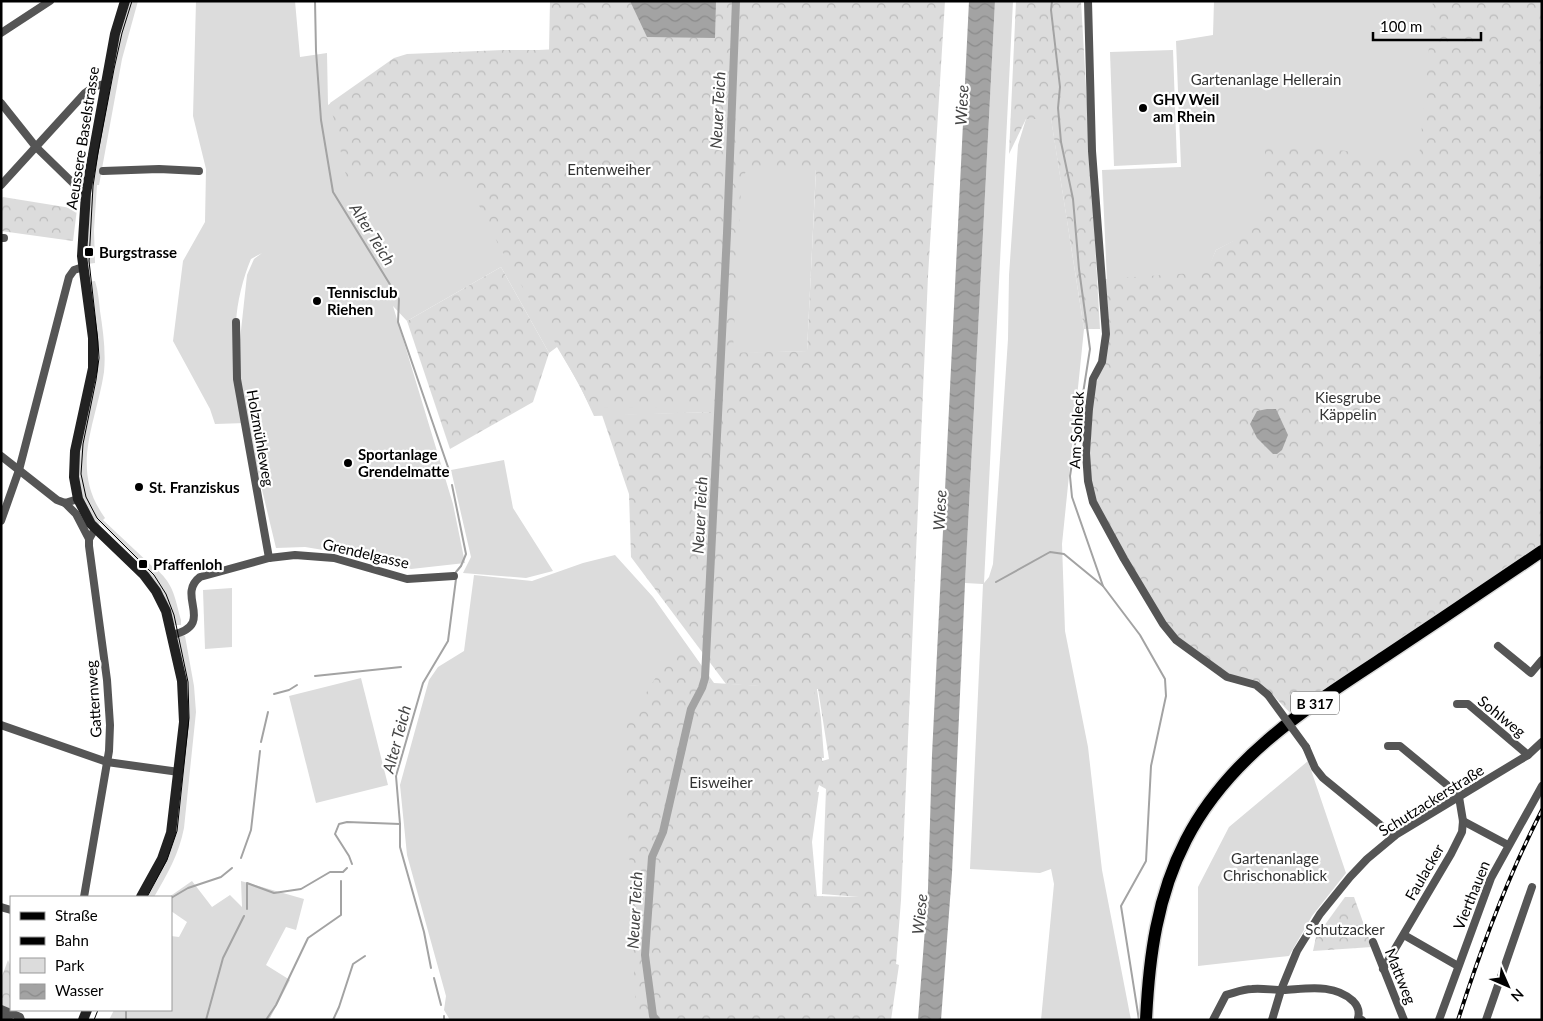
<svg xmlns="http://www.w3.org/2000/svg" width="1543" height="1021" font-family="Lato,sans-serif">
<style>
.green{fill:#dcdcdc;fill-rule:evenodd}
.forest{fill:url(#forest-crowns);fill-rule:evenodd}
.water{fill:url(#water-waves)}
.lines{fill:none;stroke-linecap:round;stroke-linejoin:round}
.stream{stroke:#a3a3a3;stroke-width:2}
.canal{stroke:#a3a3a3;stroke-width:8}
.primary-casing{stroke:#dbdbdb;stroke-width:15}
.street{stroke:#555;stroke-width:8}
.secondary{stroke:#222;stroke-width:10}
.primary{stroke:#000;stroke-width:12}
.tram{stroke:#000;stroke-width:1}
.rail-casing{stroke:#000;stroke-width:4}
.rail{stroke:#fff;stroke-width:2;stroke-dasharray:5.5;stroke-linecap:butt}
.street-bridge{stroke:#555;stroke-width:8}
.poi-dot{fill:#000;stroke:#fff;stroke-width:2}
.labels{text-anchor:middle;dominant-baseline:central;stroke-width:4.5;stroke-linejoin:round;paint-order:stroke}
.shield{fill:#fff;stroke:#4c4c4c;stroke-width:1}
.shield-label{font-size:14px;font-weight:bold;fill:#000}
.park-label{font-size:15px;fill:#333;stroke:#fff}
.poi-label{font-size:15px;font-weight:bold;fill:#000;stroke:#fff;text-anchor:start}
.street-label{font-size:15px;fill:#000;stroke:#fff}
.water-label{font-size:16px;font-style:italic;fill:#444;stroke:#fff}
</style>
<defs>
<pattern id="forest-crowns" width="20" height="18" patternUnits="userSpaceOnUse" patternTransform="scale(1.25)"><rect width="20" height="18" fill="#dcdcdc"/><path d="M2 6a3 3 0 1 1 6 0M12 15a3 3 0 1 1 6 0" fill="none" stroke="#bbb"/></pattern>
<pattern id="water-waves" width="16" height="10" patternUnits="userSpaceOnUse" patternTransform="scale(1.25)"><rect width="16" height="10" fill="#a3a3a3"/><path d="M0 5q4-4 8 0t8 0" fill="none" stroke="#8b8b8b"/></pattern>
</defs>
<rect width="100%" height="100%" fill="#fff"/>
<g class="green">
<polygon points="130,1 138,1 122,59 99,185 97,185 94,230 95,263 87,264 90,203 93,185 91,184 115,53"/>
<path d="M196 1H295L300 57 327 53 328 105 400 57 559 49 746 169 816 168 807 351 716 354 712 412 594 416 579 384 557 347 549 353 501 267 407 321 393 306 453 504 465 563 411 569 360 556 305 547 276 548 246 423 215 424 210 409 173 341 183 261 205 222 206 169 193 116ZM262 253 254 259 247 275 238 358C237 346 236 334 236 323 237 302 243 278 251 259Z"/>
<polygon points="995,1 1013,1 984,583 989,577 993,564 1008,339 1009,275 1018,145 1026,119 1051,118 1084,329 1062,544 1065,631 1088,747 1102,870 1131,1020 1041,1020 1054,884 1051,869 1040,873 970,869 983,584 965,583"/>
<polygon points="1214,1 1542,1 1542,415 1265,214 1238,239 1216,250 1207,272 1200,275 1187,299 1102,362 1107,282 1102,170 1181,167 1176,41 1213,35"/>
<polygon points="1173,50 1177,163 1114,166 1110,52"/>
<path d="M95 281C98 290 99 301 100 311 103 331 106 351 104 372 96 425 69 468 105 518L103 520 153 567H154C174 584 174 595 181 620V625H174L164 595 147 574 149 572 100 523 97 525 82 499 78 476V452L93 384 88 282Z"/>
<polygon points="504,460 513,508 553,571 526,578 463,573 471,557 451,470"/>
<polygon points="615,555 653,597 714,683 817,689 821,718 824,758 799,758 804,791 819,792 812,842 821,942 875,1020 450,1020 444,1010 446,996 407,855 400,785 429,680 438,667 464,651 474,575 532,581 583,563"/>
<polygon points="232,588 232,647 205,649 203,590"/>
<path d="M183 635 185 636 194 686 196 712 184 828C179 854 167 875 154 897H145L161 869 185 745 177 638Z"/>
<polygon points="361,678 388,785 316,803 289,696"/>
<polygon points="1308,761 1346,873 1312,916 1289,956 1198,966 1198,887 1229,827"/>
<polygon points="192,881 212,907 230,895 242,907 241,881 304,899 296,930 286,927 266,965 290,980 269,1020 109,1020 114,1010 171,1010 171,936 179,937 187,922 171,911 171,897 169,897"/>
</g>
<g class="forest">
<path d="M550 1H945L928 276 901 900 896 964 899 965 891 1020H636L624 728 680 639 712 686H759L726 684 631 557 629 494 602 415 711 412 712 407 591 408C552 329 499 259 467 177L347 180 330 103 394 58 407 54 503 50H549ZM775 169 816 170 807 351 723 353V350H733L741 188 746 170ZM814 689H818L829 759 822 761 820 731ZM819 785 826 789 822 894 859 897 815 896 809 843 815 799Z"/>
<polygon points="1016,1 1081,1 1100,329 1084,329 1051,119 1026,119 1009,154"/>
<polygon points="1433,1 1542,1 1542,545 1292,715 1271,693 1237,681 1176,640 1099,515 1088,481 1094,389 1108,352 1109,339 1105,279 1206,272 1216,250 1233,241 1264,214 1265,148 1330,149 1355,152 1356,159 1419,159"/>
<polygon points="3,197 77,209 73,241 1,231 1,199"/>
<polygon points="501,267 549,353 533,402 450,449 407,321"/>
<polygon points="1345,897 1354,897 1372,947 1313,951 1316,937"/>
<polygon points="8,960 11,967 11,1009 1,1005 1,979"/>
</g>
<g class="water">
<polygon points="630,1 716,1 715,38 647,37"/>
<polygon points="969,1 995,1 965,583 952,873 941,1020 918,1020 928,889 932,755"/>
<polygon points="1267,409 1276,409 1288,435 1282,450 1277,454 1273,454 1257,438 1250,424 1257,411"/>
</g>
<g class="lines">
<g class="stream">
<polyline points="315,1 316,51 321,120 333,192 399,299 398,322 449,470"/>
<polyline points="1052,1 1051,10 1060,87 1058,108 1061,142 1073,199 1079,269 1090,349 1070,476 1072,497 1103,586"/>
<polyline points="452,485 466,554 461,566 456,572"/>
<polyline points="996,582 1050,552 1064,554 1103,586 1140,635 1165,679 1166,696 1151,766 1146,861 1121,906 1139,1020"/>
<polyline points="315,676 401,667"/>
<polyline points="274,694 289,690 297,685"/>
<polyline points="261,742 268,712"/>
<polyline points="241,858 251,830 260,751"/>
<polyline points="352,864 349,856 335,834 339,824 347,822 400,824"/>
<polyline points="171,898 188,888 221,877 232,868"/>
<polyline points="247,909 247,883 274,893 301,889 330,872 343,872 347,868"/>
<polyline points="431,968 424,932 400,847 400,824 396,776 423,683 448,641 456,579"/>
<polyline points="434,978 441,1005"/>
<polyline points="444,1016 444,1020"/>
<polyline points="126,1020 126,1010"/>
<polyline points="206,1020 223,958 244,916"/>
<polyline points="266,1020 276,1005 308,938 341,915 341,881"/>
<polyline points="333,1020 339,1007 353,964 365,956"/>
</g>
<polyline class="canal" points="656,1020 653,1016 645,955 652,857 663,832 691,709 702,688 705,678 727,233 736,1"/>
<g class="primary-casing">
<path id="primary" d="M1146 1020C1149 957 1157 896 1186 840 1229 756 1308 707 1384 657 1437 622 1489 587 1542 551"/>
</g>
<g class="street">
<polyline points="1088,1 1092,151 1106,334 1102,362 1093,379 1089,409 1086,453 1088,481 1093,502 1124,559 1163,624 1176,640 1227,677 1256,685 1268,695"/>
<polyline points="1,33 50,1"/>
<polyline points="1,103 36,147 74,184 87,186"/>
<polyline points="103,171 159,169 199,171"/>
<polyline points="1,185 85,93 95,86 106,84"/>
<polyline points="1,238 4,238"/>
<polyline points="236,322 237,379 269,558"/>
<polyline points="1,456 57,500 65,503 78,499"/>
<polyline points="65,503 76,514 89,539"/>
<polyline points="1,521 19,470 69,277 74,270 83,267"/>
<path d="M172 635C217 624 175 596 200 577L269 558 295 555 334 558 407 579 454 576"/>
<polyline points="1498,646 1531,673 1542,660"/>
<polyline points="1457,704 1468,704 1528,755"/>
<polyline points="1,725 107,762 179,772"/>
<polyline points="1306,747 1315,768 1323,778 1394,836"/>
<polyline points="1463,821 1508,845"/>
<polyline points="84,897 109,751 110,725 107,680 89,546 89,539 95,529"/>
<polyline points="1,907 11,910"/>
<polyline points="1404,935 1458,966"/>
<polyline points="1373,942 1404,1020"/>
<polyline points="1383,969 1451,854 1462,832 1463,821 1459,797 1452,789 1400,746 1388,746"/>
<polyline points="1,1009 20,1017 21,1020"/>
<polyline points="1,1016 9,1020"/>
<path d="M1213 1020 1226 995C1234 993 1243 989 1252 989 1262 988 1273 990 1283 990 1306 989 1334 983 1353 1001 1358 1006 1360 1011 1358 1018L1362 1020"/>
<polyline points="1272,1020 1281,990 1297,951 1320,914 1350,877 1367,859 1397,834 1528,755 1542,742"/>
<polyline points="1439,1020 1491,878 1542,786"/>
<polyline points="1486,1020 1532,887"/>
</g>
<g class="secondary">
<polyline points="125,1 115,34 86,193 82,256 93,338 93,368 75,451 74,477 78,499 91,524 144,575 156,591 166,611 182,681 184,722 171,833 162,859 141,897"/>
<polyline points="83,1020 87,1010"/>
</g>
<use href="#primary" class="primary"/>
<g class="tram">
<polyline points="132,1 122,33 114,69 98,153 93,186 89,261 98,342 99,358 96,380 83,444 81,474 86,497 97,518 154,575 166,594 174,615 188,682 189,718 177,831 167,860 147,897"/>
<polyline points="94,1020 98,1010"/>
</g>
<g class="rail-casing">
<path id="rail" d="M1458 1020C1481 948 1507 878 1542 810"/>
</g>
<use href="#rail" class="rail"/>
<polyline class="street-bridge" points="1268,695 1306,747"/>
</g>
<g class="poi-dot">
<circle cx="1143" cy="108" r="5"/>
<rect x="84" y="247" width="10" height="10" rx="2.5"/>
<circle cx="317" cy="301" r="5"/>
<circle cx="348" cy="463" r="5"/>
<circle cx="139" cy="487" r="5"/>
<rect x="138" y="559" width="10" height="10" rx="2.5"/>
</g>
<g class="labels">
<rect class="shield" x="1291" y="691.5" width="48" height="23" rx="4"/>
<g class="shield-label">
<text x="1315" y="703">B 317</text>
</g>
<g class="park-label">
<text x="1266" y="79">Gartenanlage Hellerain</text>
<text x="609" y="169">Entenweiher</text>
<text x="1348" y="397">Kiesgrube<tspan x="1348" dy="17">Käppelin</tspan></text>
<text x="721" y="782">Eisweiher</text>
<text x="1275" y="858">Gartenanlage<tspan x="1275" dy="17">Chrischonablick</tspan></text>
<text x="1345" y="929">Schutzacker</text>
</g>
<g class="poi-label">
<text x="1153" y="99">GHV Weil<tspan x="1153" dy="17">am Rhein</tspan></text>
<text x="99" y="252">Burgstrasse</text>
<text x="327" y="292">Tennisclub<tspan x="327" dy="17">Riehen</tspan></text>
<text x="358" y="454">Sportanlage<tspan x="358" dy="17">Grendelmatte</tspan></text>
<text x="149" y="487">St. Franziskus</text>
<text x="153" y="564">Pfaffenloh</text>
</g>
<g class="street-label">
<text transform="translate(82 138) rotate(-81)">Aeussere Baselstrasse</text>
<text transform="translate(1076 430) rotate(-87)">Am Sohleck</text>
<text transform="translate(261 438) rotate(80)">Holzmühleweg</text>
<text transform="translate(366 553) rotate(13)">Grendelgasse</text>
<text transform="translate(93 699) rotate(-94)">Gatternweg</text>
<text transform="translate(1502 716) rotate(39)">Sohlweg</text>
<text transform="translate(1431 800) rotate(-32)">Schutzackerstraße</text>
<text transform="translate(1424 872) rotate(-60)">Faulacker</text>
<text transform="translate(1471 895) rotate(-68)">Vierthauen</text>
<text transform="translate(1401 976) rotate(68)">Mattweg</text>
</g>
<g class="water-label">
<text transform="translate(961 105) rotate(-87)">Wiese</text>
<text transform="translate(717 110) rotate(-87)">Neuer Teich</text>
<text transform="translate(373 234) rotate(58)">Alter Teich</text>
<text transform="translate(939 510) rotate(-87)">Wiese</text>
<text transform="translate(699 515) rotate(-87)">Neuer Teich</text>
<text transform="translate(396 739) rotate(-75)">Alter Teich</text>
<text transform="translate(634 910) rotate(-87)">Neuer Teich</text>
<text transform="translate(919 914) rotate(-84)">Wiese</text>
</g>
</g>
<rect width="1543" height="1021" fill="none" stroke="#000000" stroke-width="5"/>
<rect x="10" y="896" width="162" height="115" fill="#ffffff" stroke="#999999"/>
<rect x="20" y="912" width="25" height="8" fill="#000000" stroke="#999999"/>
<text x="55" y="921" font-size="15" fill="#000000">Straße</text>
<rect x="20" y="937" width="25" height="8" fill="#000000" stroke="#999999"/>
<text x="55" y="946" font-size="15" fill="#000000">Bahn</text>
<rect x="20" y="958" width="25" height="15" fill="#dcdcdc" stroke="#999999"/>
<text x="55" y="971" font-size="15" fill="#000000">Park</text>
<rect x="20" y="984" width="25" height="15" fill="url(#water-waves)" stroke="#999999"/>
<text x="55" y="996" font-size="15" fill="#000000">Wasser</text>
<g transform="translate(1508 986) rotate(135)" stroke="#ffffff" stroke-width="4" paint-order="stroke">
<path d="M0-4L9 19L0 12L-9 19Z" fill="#000000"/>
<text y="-8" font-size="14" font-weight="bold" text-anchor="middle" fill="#000000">N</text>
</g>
<path d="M1373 32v8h108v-8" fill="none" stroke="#000000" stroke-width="2.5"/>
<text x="1380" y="32" font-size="15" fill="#000000" stroke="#ffffff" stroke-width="4" paint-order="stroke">100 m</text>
</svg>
